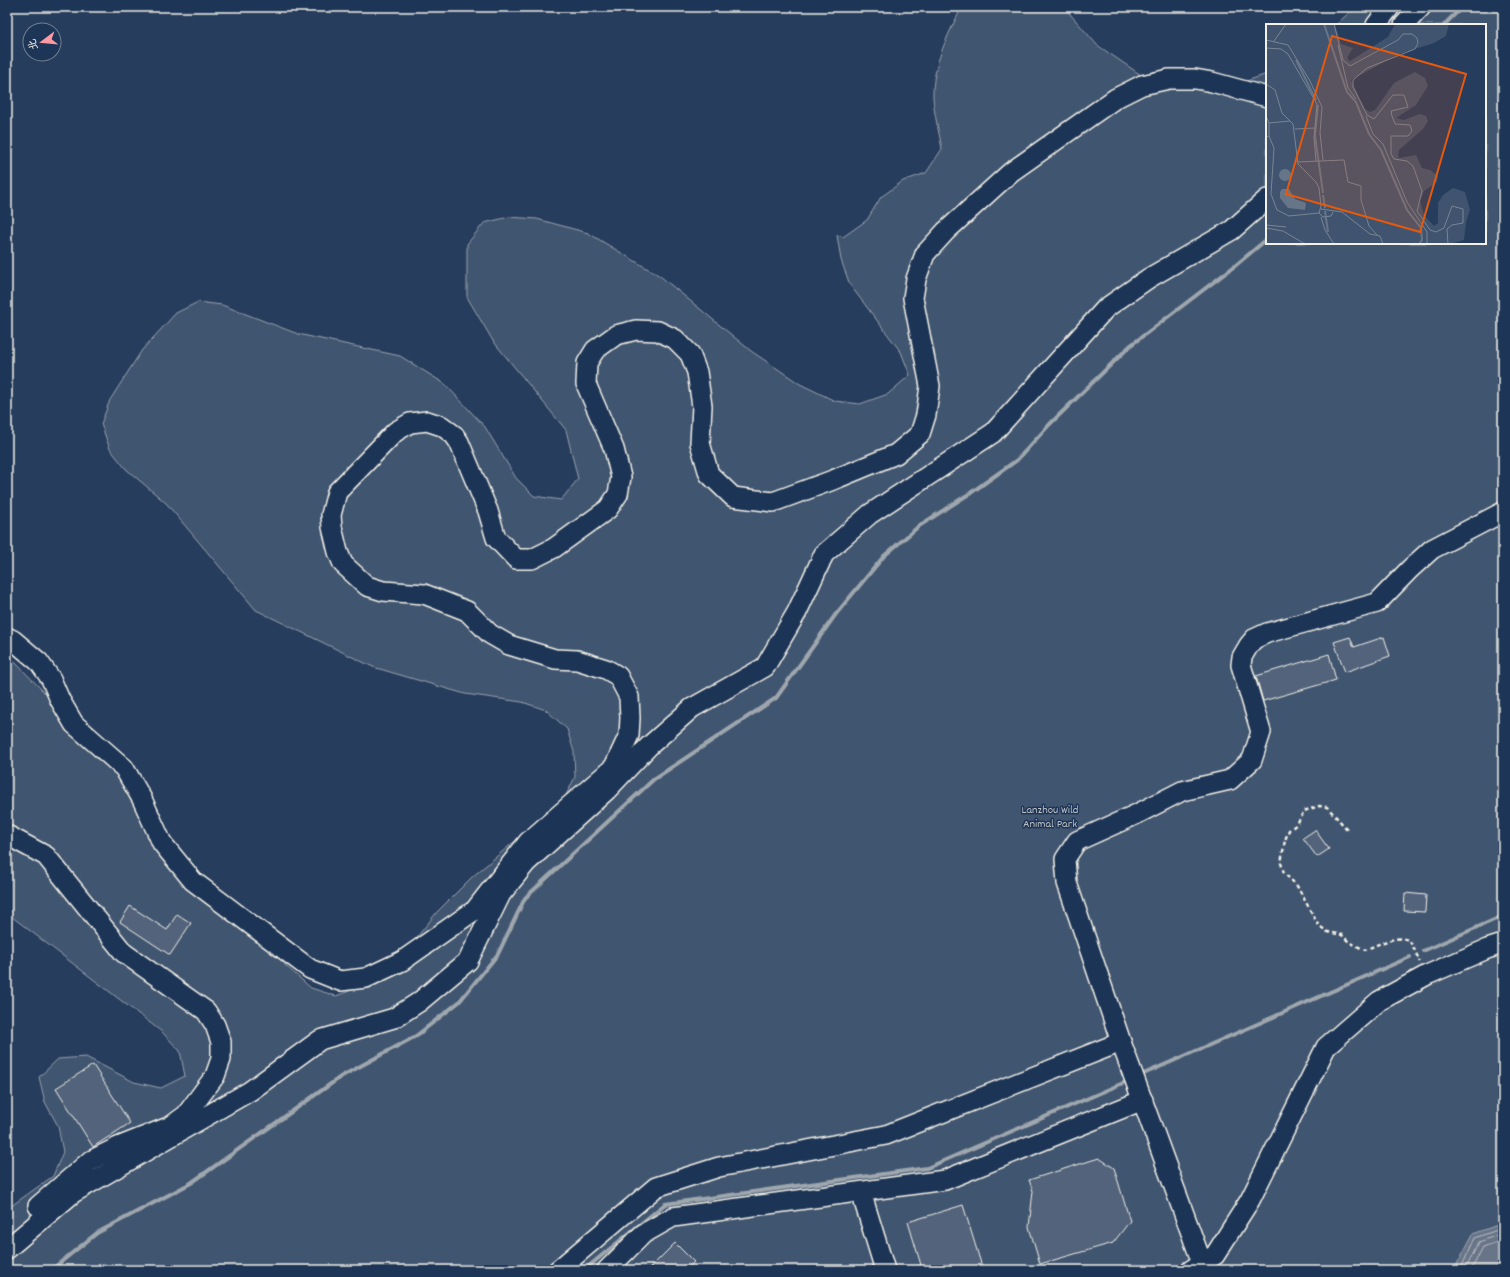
<svg xmlns="http://www.w3.org/2000/svg" width="1510" height="1277" font-family="Dekko,'LXGW WenKai TC',sans-serif">
<style>
.green{fill:#40546f;stroke:#9aa2ac}
.water{fill:#677588;stroke:#9fa7ae}
.lines{fill:none;stroke-linecap:round;stroke-linejoin:round}
.shore{stroke:#bcbfc2;stroke-width:1}
.stream{stroke:#9fa7ae;stroke-width:4}
.building{fill:#52647b;stroke:#f4f1e8}
.minor-casing{stroke:#f4f1e8;stroke-width:22}
.path{stroke:#f4f1e8;stroke-width:2.5;stroke-dasharray:4 3;stroke-linecap:butt}
.minor{stroke:#1d3557;stroke-width:19}
.labels{text-anchor:middle;dominant-baseline:central;stroke-width:3;stroke-linejoin:round;paint-order:stroke}
.park-label{font-size:12px;fill:#bec2c4;stroke:#1d3557}
.inset-river{fill:none;stroke:#677588;stroke-width:2}
.inset-road{fill:none;stroke:#788595;stroke-width:1}
.view{fill:#e8590c;fill-opacity:0.15;stroke:#e8590c;stroke-width:2}
.inset-edge{fill:none;stroke:#f4f1e8;stroke-width:2}
</style>
<rect width="100%" height="100%" fill="#263d5d"/>
<filter id="ink" filterUnits="userSpaceOnUse"><feTurbulence type="fractalNoise" baseFrequency=".025" numOctaves="2"/><feDisplacementMap in="SourceGraphic" scale="8" xChannelSelector="R" yChannelSelector="G"/><feConvolveMatrix kernelMatrix="1 2 1 2 8 2 1 2 1" color-interpolation-filters="sRGB"/></filter>
<g filter="url(#ink)">
<path class="green" d="M962 7H1064L1097 45 1141 75 1232 86 1267 74V243H1485V25H1336L1355 7H1503V1270H7V1209L53 1176 63 1152 58 1126 45 1102 39 1077 58 1059 86 1057 134 1082 161 1088 185 1076 180 1051 162 1032 7 913V654L92 741 180 858 231 901 286 966 311 988 336 996 384 978 437 912 472 877 563 801 575 777 574 752 567 729 546 710 522 702 465 694 373 667 256 610 166 503 126 469 110 449 101 424 110 400 142 350 176 313 198 302 222 305 298 334 400 356 445 384 485 427 516 478 534 496 561 500 578 479 566 430 493 341 467 297V244L484 223 509 217 537 219 588 233 660 276 751 351 800 384 835 401 860 404 888 394 910 375 901 352 850 285 841 260 837 235 843 237 867 220 881 197 903 181 926 173 942 149C939 132 934 114 933 97 932 66 948 34 962 7Z"/>
<polygon class="water" points="1503,1223 1503,1270 1456,1270 1456,1266 1473,1234"/>
<g class="lines">
<g class="shore">
<polyline points="1460,1270 1475,1238 1503,1228"/>
<polyline points="1465,1270 1479,1242 1503,1233"/>
<polyline points="1471,1270 1483,1247 1503,1240"/>
</g>
<g class="stream">
<polyline points="1444,25 1462,7"/>
<polyline points="1423,951 1503,916"/>
<polyline points="1139,1076 1410,957"/>
<polyline points="51,1270 97,1233 191,1183 342,1076 416,1036 459,1002 498,954 525,898 654,779 776,698 836,614 884,556 919,526 972,492 1017,460 1050,424 1131,345 1236,265 1267,239"/>
<polyline points="584,1270 665,1204 927,1168 1130,1080"/>
</g>
</g>
<g class="building">
<polygon points="1350,637 1354,647 1384,637 1390,656 1345,672 1334,642"/>
<polygon points="1329,654 1336,680 1263,701 1256,676"/>
<polygon points="1315,830 1329,849 1317,857 1303,838"/>
<polygon points="1405,893 1426,895 1425,912 1404,911"/>
<polygon points="130,906 167,930 177,914 191,923 170,955 120,922"/>
<polygon points="93,1065 130,1123 93,1147 56,1088"/>
<polygon points="1099,1158 1114,1168 1130,1221 1113,1243 1040,1264 1029,1227 1033,1191 1029,1180"/>
<polygon points="963,1205 983,1270 913,1270 912,1268 921,1265 908,1222"/>
<polygon points="675,1243 694,1262 686,1270 648,1270"/>
</g>
<g class="lines">
<g class="minor-casing">
<g id="minor">
<polyline points="1376,25 1390,7"/>
<polyline points="1404,25 1421,7"/>
<polyline points="7,637 13,640 39,662 51,679 60,700 74,724 124,768 142,799 162,843 193,881 310,969 340,981 366,978 402,961 475,910 528,842 614,767 629,735 630,718 629,697 618,676 606,669 577,660 555,659 509,645 490,634 467,611 424,594 383,591 367,586 343,564 338,552 332,527 331,515 337,492 395,432 410,423 427,421 442,426 454,435 459,442 488,511 496,538 516,559 532,559 554,548 608,509 618,494 621,477 614,449 586,384 587,363 595,350 616,335 636,330 658,331 675,339 690,354 697,372 702,406 700,443 709,474 733,497 773,502 833,480 896,454 920,434 926,415 930,386 913,298 916,279 925,254 946,231 1011,172 1116,98 1142,85 1169,79 1195,79 1212,82 1267,97"/>
<polyline points="7,835 46,856 124,953 206,1011 215,1025 221,1042 221,1059 215,1076 186,1115 171,1126 118,1147 90,1161 38,1206"/>
<polyline points="861,1192 885,1270"/>
<polyline points="7,1249 73,1193 250,1091 320,1040 394,1018 419,1002 468,961 501,894 526,863 607,790 649,746 692,708 765,667 797,612 824,554 870,514 993,433 1106,308 1149,278 1232,230 1267,199"/>
<polyline points="1202,1263 1121,1042 1067,883 1065,859 1077,841 1137,814 1182,791 1230,780 1252,760 1261,732 1241,665 1242,657 1249,645 1254,639 1267,633 1377,603 1410,569 1432,549 1503,512"/>
<polyline points="558,1270 656,1187 719,1167 886,1135 1121,1042"/>
<polyline points="607,1270 643,1234 673,1217 945,1180 1143,1100"/>
<polyline points="1191,1270 1215,1255 1250,1200 1326,1047 1379,1001 1427,975 1487,949 1503,944"/>
</g>
</g>
<path class="path" d="M1347 829 1327 807 1319 806 1304 811 1297 824 1289 830 1285 840 1281 863 1284 873 1297 886 1319 926 1328 932 1342 935 1349 942 1365 950C1374 946 1402 932 1410 942 1414 947 1417 956 1420 962"/>
<use href="#minor" class="minor"/>
</g>
</g>
<g class="labels">
<g class="park-label">
<text x="1050" y="810">Lanzhou Wild<tspan x="1050" dy="14">Animal Park</tspan></text>
</g>
</g>
<g transform="translate(1266 24)">
<rect width="220" height="220" fill="#263d5d"/>
<path d="M0 0H69L75 20 87 24 81 34 84 37 122 13 129 0H183L180 12 168 19 133 30 85 56 99 85 104 88 109 86 128 59 149 48 159 54 162 62 150 81 130 94 138 96 154 90 160 92 162 97 157 105 133 126 132 131 133 134 150 131 156 144 164 146 172 152 171 158 158 167 154 177 158 191 168 202 172 199V179L177 171 187 164 199 168 204 186 200 198 198 216 185 220H0Z" fill="#40546f"/>
<path d="M13 151a6 6 0 1 1 12 0a6 6 0 1 1-12 0ZM16 165H23L29 175 40 179 39 186 22 184 14 174V168Z" fill="#677588"/>
<path class="inset-river" d="M58 0 81 68 90 78 103 110 115 126 141 186 155 204 156 216 153 220M30 36 50 76M52 81 49 112 57 169M57 171 59 184M59 187 62 208"/>
<path class="inset-road" d="M68 0 77 36 84 42 132 16 137 10H146L151 14 152 19 149 25 101 44 87 56V63L101 91 108 95 127 71H138L142 83 125 87 126 92 129 100 144 101 146 107 142 112H125V130L128 135 141 137 147 142 156 167 151 187 164 206 170 208 178 204 186 182 197 185V199L186 201 181 205 182 220M0 16 22 21 44 57 56 83 54 109 57 136M8 17 20 0M72 21 82 64 90 75M0 24 15 25 22 30 51 80 48 114 50 137M0 60 9 66 16 89 27 100 32 140 50 158 53 164 55 182 53 189M0 92 3 99V112M100 92 107 110 117 120 141 178 161 208V220M3 99 24 97M29 105 49 104M0 113 3 112 8 124 5 170 11 186 23 192 53 189 57 193 65 192 67 188M31 138 78 136 82 158 95 162V176L103 202 111 211M55 185 76 188 104 210 114 212 117 220M55 193 59 206 68 220M0 201 20 203M0 204 17 207 39 220"/>
<path class="view" d="M66 12 200 50 154 208 20 170Z"/>
<rect width="220" height="220" class="inset-edge"/>
</g>
<rect width="1510" height="1277" fill="none" stroke="#1d3557" stroke-width="24"/>
<rect x="12" y="12" width="1486" height="1253" fill="none" stroke="#f4f1e8" stroke-width="1.5" filter="url(#ink)"/>
<g transform="translate(42 42) rotate(254)"><circle r="19" fill="#1d3557" stroke="#738091"/>
<path d="M0-3L7 15L0 10L-7 15Z" fill="#ff9aa2"/>
<text y="-6" font-size="11" font-weight="bold" text-anchor="middle" fill="#f4f1e8">北</text>
</g>
</svg>
